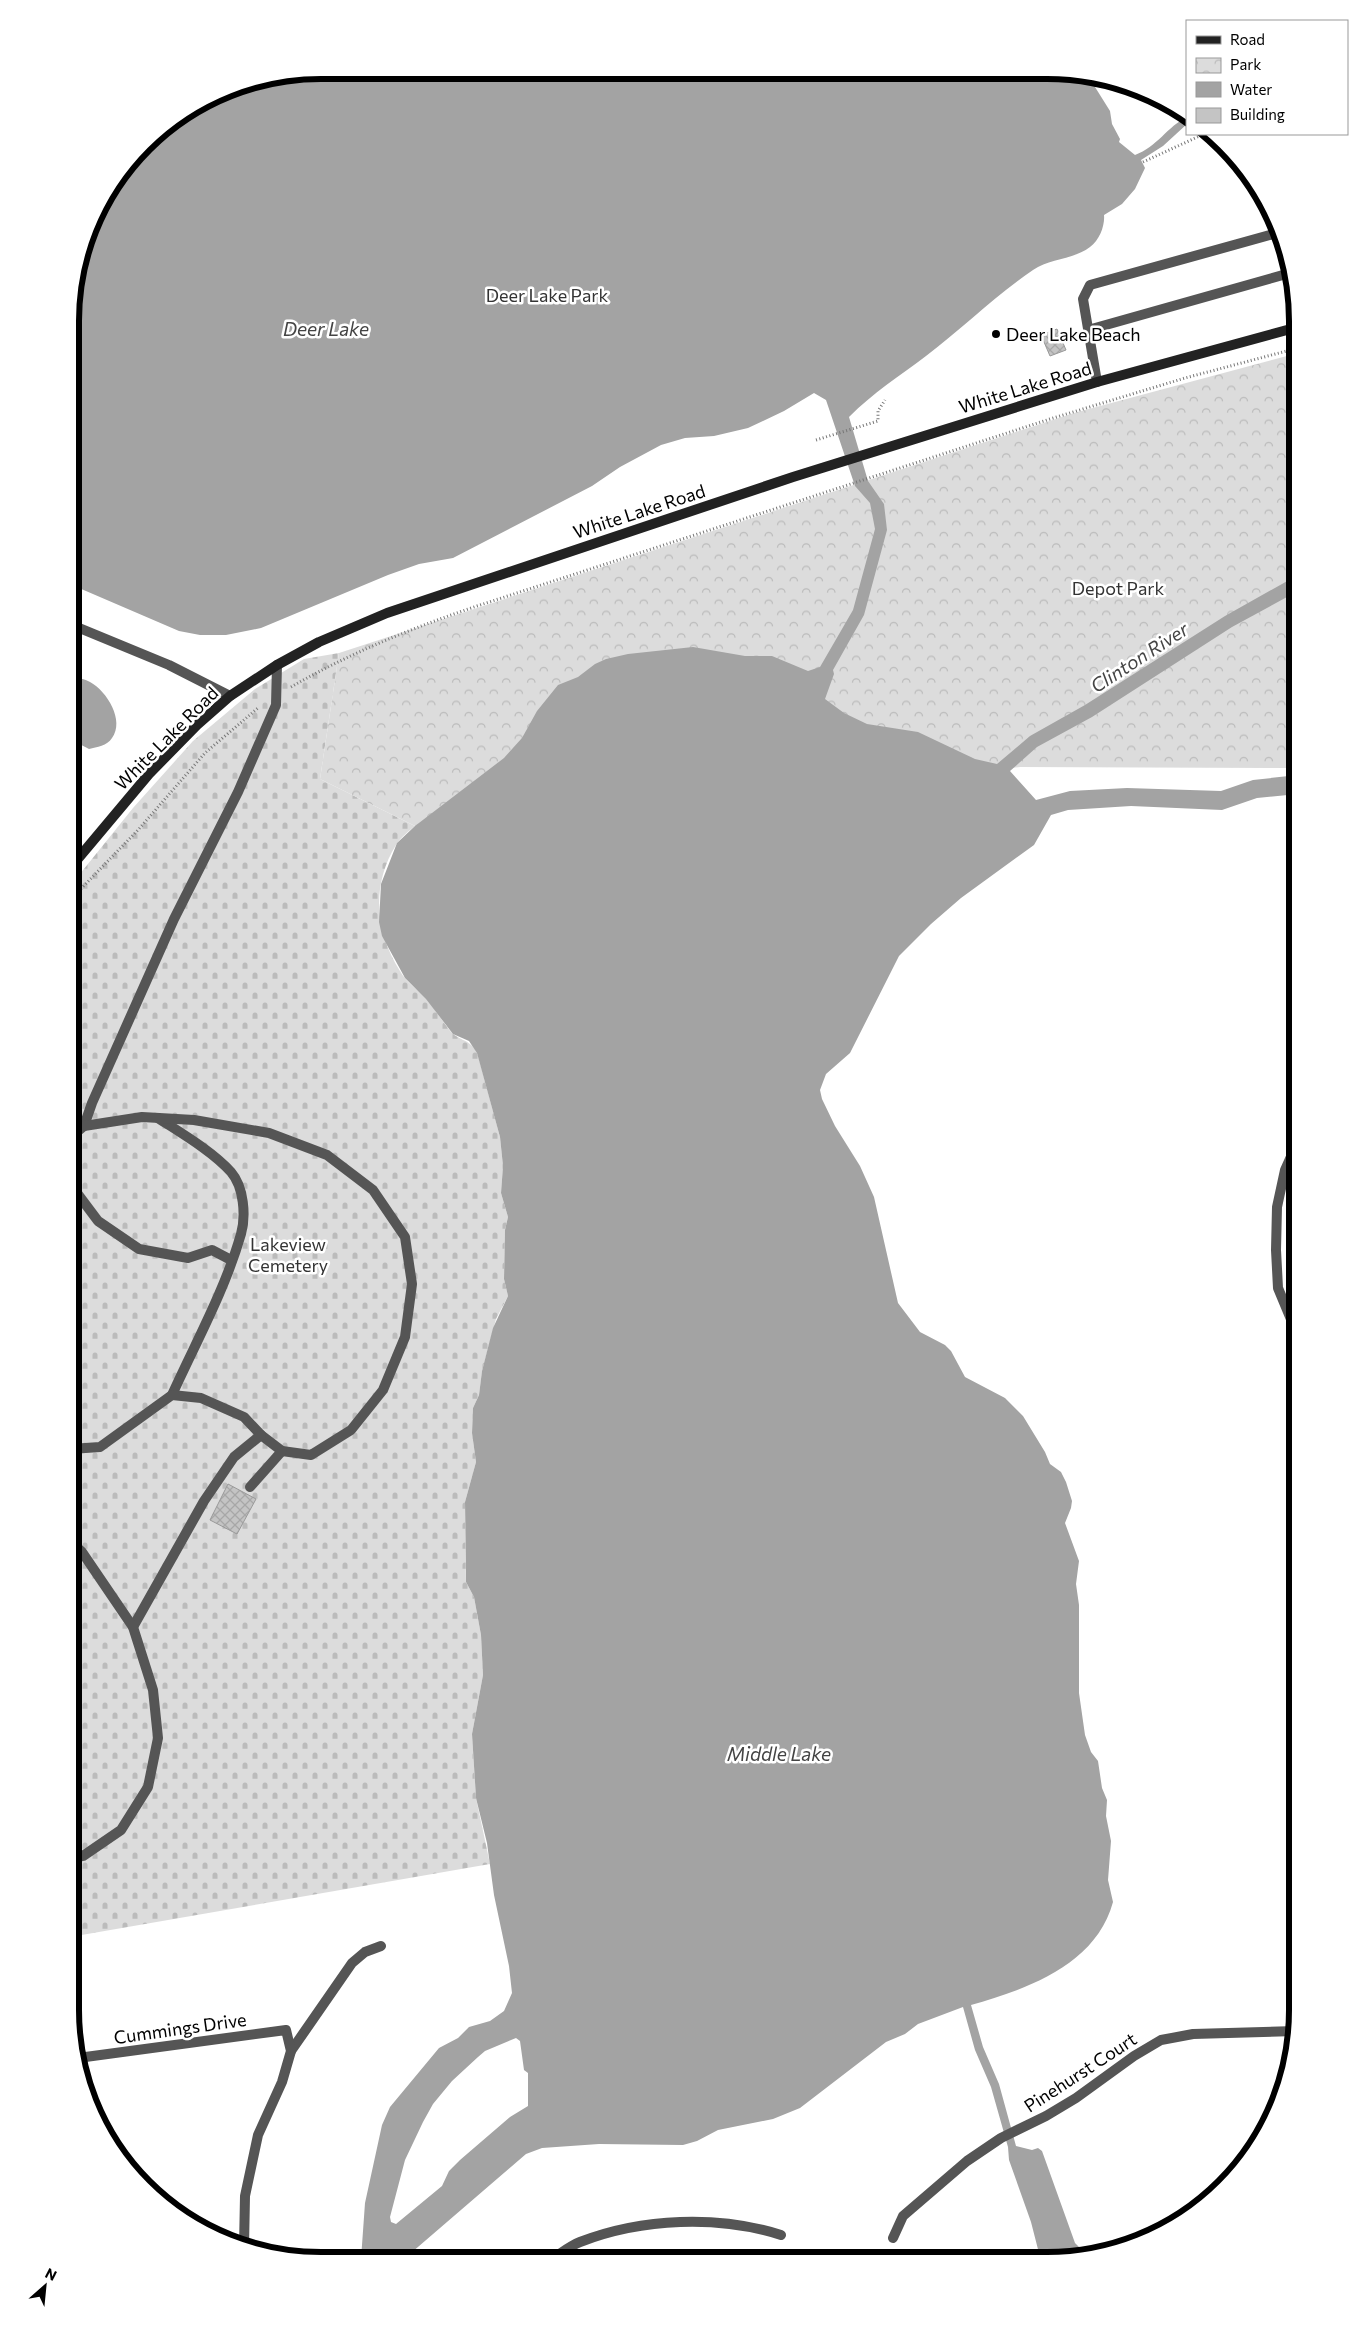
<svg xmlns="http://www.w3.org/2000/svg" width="1368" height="2331" font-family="Commissioner,sans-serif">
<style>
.cemetery{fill:url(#cemetery-stones)}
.park{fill:url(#park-crowns)}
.water{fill:#a3a3a3;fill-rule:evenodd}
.building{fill:url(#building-cross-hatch);stroke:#999}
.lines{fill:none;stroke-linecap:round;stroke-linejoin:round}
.path{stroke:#777;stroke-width:3;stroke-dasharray:1 2.5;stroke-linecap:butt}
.lane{stroke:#555;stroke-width:10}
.street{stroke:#555;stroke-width:10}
.secondary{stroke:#222;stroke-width:10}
.poi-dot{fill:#000;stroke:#fff;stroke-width:2}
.labels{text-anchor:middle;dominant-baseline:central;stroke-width:5;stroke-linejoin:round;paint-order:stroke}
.park-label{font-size:18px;fill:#333;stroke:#fff}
.poi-label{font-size:18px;fill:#000;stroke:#fff;text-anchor:start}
.street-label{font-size:18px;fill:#000;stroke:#fff}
.water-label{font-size:19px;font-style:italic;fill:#444;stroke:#fff}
.rim{fill:none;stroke:#000;stroke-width:6}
</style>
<defs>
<pattern id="cemetery-stones" width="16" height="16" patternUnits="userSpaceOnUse" patternTransform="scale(1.25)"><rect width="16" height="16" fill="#dcdcdc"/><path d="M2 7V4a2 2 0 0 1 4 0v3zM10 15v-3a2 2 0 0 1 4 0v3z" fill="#bbb"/></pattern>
<pattern id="park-crowns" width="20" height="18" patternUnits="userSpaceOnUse" patternTransform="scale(1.25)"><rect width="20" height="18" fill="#dcdcdc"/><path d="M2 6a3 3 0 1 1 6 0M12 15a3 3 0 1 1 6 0" fill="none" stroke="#bbb"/></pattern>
<pattern id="building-cross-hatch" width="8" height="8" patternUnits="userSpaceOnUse" patternTransform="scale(1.25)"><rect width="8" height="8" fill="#c4c4c4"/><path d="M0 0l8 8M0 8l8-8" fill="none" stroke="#a7a7a7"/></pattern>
</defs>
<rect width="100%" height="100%" fill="#fff"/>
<path class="cemetery" d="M339 653 320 779 415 826C409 831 401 837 396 845 371 885 375 932 400 971 406 982 417 989 426 998 435 1009 442 1021 451 1032 460 1041 469 1039 477 1052L500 1137 503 1166 501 1193 508 1217 505 1230 504 1279 508 1296 496 1319 482 1371 479 1395 473 1408 472 1433 476 1462 465 1502 466 1582 474 1597 481 1635 483 1675 472 1734 476 1798 490 1864 70 1937 71 885 133 808 193 741 255 689 304 659Z"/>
<polygon class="park" points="1298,353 1298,768 1020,767 415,826 320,779 339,653 1074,413"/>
<g class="water">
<path d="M321 70 1096 75 1095 87 1110 111 1112 124 1120 139 1119 142 1135 155C1157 147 1168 126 1187 117V124L1163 146 1141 160 1145 168 1135 189 1122 204 1104 215C1105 225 1100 240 1090 247 1073 260 1050 258 1033 270 995 296 963 328 926 356 898 377 874 392 849 417L868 481 884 504 887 530 864 615 833 670 834 674 825 699 844 713 867 724 918 732 975 759 997 764 1030 736 1085 705 1225 616 1298 575V591L1232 627 1092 717 1037 747 1010 771 1036 800 1070 791 1127 788 1221 791 1253 780 1298 775V794L1257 798 1222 810 1131 806 1068 810 1051 815 1034 845 961 898 931 924 899 956 850 1053 826 1074 820 1090 822 1099 835 1126 860 1166 874 1197 898 1303 920 1332 945 1345 951 1351 965 1377 1005 1398 1023 1416 1045 1452 1050 1464 1061 1472 1066 1482 1072 1501 1071 1508 1065 1523 1079 1561 1076 1584 1079 1605V1693L1085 1735 1091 1752 1098 1761 1102 1788 1107 1800 1106 1816 1111 1841 1108 1880 1113 1902C1096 1965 1027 1989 971 2005L983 2047 999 2084 1016 2146 1032 2150 1038 2148 1042 2151 1075 2243 1079 2247 1094 2253 1041 2261 1031 2222 1009 2160 1008 2147 991 2087 975 2050 963 2007 918 2024 905 2034 886 2042 800 2108 773 2119 718 2130 697 2141 683 2145 599 2144 542 2148 526 2154 404 2259H361L365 2203 382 2125 390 2107 439 2048 458 2038 469 2027 490 2021 504 2011 512 1993 509 1966 494 1895 487 1843 476 1798 472 1734 483 1675 481 1635 474 1597 466 1582V1571L465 1502 476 1462 472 1433 473 1408 479 1395 482 1371 493 1328 508 1296 504 1279 505 1230 508 1217 501 1193 503 1166 500 1137 477 1053 469 1041 453 1034 426 999 405 978 382 936 379 922 381 884 397 843 415 826 504 758 522 738 537 711 558 685 578 677 595 664 606 659 628 654 693 647 745 656H772L808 671 820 667 853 610 875 529 870 503 855 486 826 400 814 393 784 411 748 428 714 436 685 438 661 445 620 467 592 486 453 558 419 564 388 575 261 628 226 635H200L179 631 72 585V288L96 210 155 132 225 89ZM516 2038 520 2041 524 2070 528 2073V2106L510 2117 460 2160 449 2171 442 2186 396 2224 391 2222 390 2217 405 2160 423 2122 433 2104 452 2081 478 2057 485 2051Z"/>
<path d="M72 677C77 678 85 679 90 682 107 691 125 721 112 738 107 746 97 747 89 749L72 740Z"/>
</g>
<g class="building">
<polygon points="1057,329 1066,350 1050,356 1041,335"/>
<polygon points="228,1484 256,1499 237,1534 210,1520"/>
</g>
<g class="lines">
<g class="path">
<polyline points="1143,162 1204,134"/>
<polyline points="816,440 878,421 878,411 885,400"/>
<path d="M291 687C350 653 412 628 477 606L1050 419 1185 378 1298 348"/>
<polyline points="71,899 138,830 205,753 258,708"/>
</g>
<g class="lane">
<polyline points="1088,330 1290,273"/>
<polyline points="1097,382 1083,299 1090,285 1277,233 1281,234"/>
<path d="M158 1118C181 1133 212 1151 231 1172 244 1187 246 1216 241 1234 225 1290 196 1342 172 1395"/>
<polyline points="84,1126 92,1103 174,919 238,792 276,705 277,665"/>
<polyline points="71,1185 98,1221 139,1249 188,1258 212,1250 231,1260"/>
<polyline points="71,1449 100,1447 172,1395 201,1398 244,1417 261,1435 282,1451 311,1455 351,1430 383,1390 405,1337 412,1284 405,1237 373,1190 327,1155 269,1133 194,1120 142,1117 84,1126 71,1137"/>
<polyline points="250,1487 282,1451"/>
<polyline points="133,1627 204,1501 234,1457 261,1435"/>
<polyline points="70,1859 83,1856 121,1830 148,1787 158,1738 153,1690 133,1627 82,1552 71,1542"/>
<polyline points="291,2051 352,1963 365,1952 381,1946"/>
</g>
<g class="street">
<polyline points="72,625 169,665 230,696"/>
<polyline points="1298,1336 1278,1288 1276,1250 1277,1207 1285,1170 1298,1141"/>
<polyline points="78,2058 286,2030 291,2051 282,2082 258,2135 245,2196 244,2247"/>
<polyline points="893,2238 903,2216 967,2161 1001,2138 1046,2116 1076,2098 1134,2056 1161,2040 1193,2034 1296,2031"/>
<path d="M550 2260C560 2254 570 2246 580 2242 642 2218 718 2215 781 2235"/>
</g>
<polyline class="secondary" points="71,867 149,774 197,725 230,696 277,665 319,642 387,613 793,477 1097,382 1298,327"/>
</g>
<circle class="poi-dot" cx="996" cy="334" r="5"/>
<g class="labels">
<g class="park-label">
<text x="547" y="295">Deer Lake Park</text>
<text x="1118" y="588">Depot Park</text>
<text x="288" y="1244">Lakeview<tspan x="288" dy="21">Cemetery</tspan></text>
</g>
<g class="poi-label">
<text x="1006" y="334">Deer Lake Beach</text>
</g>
<g class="street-label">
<text transform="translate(1025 387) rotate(-17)">White Lake Road</text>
<text transform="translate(639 511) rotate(-18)">White Lake Road</text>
<text transform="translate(166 738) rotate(-45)">White Lake Road</text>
<text transform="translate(180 2028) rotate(-8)">Cummings Drive</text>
<text transform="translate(1080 2072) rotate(-33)">Pinehurst Court</text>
</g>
<g class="water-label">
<text x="326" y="328">Deer Lake</text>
<text transform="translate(1139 657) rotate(-33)">Clinton River</text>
<text x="779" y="1753">Middle Lake</text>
</g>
</g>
<path d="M0 0H1368V2331H0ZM321 79H1047A242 242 0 0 1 1289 321V2010A242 242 0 0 1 1047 2252H321A242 242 0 0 1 79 2010V321A242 242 0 0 1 321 79Z" fill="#fff" fill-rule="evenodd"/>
<path class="rim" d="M321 79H1047A242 242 0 0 1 1289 321V2010A242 242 0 0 1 1047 2252H321A242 242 0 0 1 79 2010V321A242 242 0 0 1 321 79Z"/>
<rect x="1186" y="20" width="162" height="115" fill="#ffffff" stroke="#999999"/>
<rect x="1196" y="36" width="25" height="8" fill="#222222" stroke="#999999"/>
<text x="1230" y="45" font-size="15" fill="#000000">Road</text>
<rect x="1196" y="58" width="25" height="15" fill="url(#park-crowns)" stroke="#999999"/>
<text x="1230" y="70" font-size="15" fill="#000000">Park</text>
<rect x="1196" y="82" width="25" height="15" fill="#a3a3a3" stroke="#999999"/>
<text x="1230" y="95" font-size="15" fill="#000000">Water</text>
<rect x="1196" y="108" width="25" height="15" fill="#c4c4c4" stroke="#999999"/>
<text x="1230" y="120" font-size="15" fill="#000000">Building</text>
<g transform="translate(45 2286) rotate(27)" stroke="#ffffff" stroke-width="4" paint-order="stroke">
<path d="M0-4L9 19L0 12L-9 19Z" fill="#000000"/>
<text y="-8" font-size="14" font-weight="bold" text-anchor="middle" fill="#000000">N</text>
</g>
</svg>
